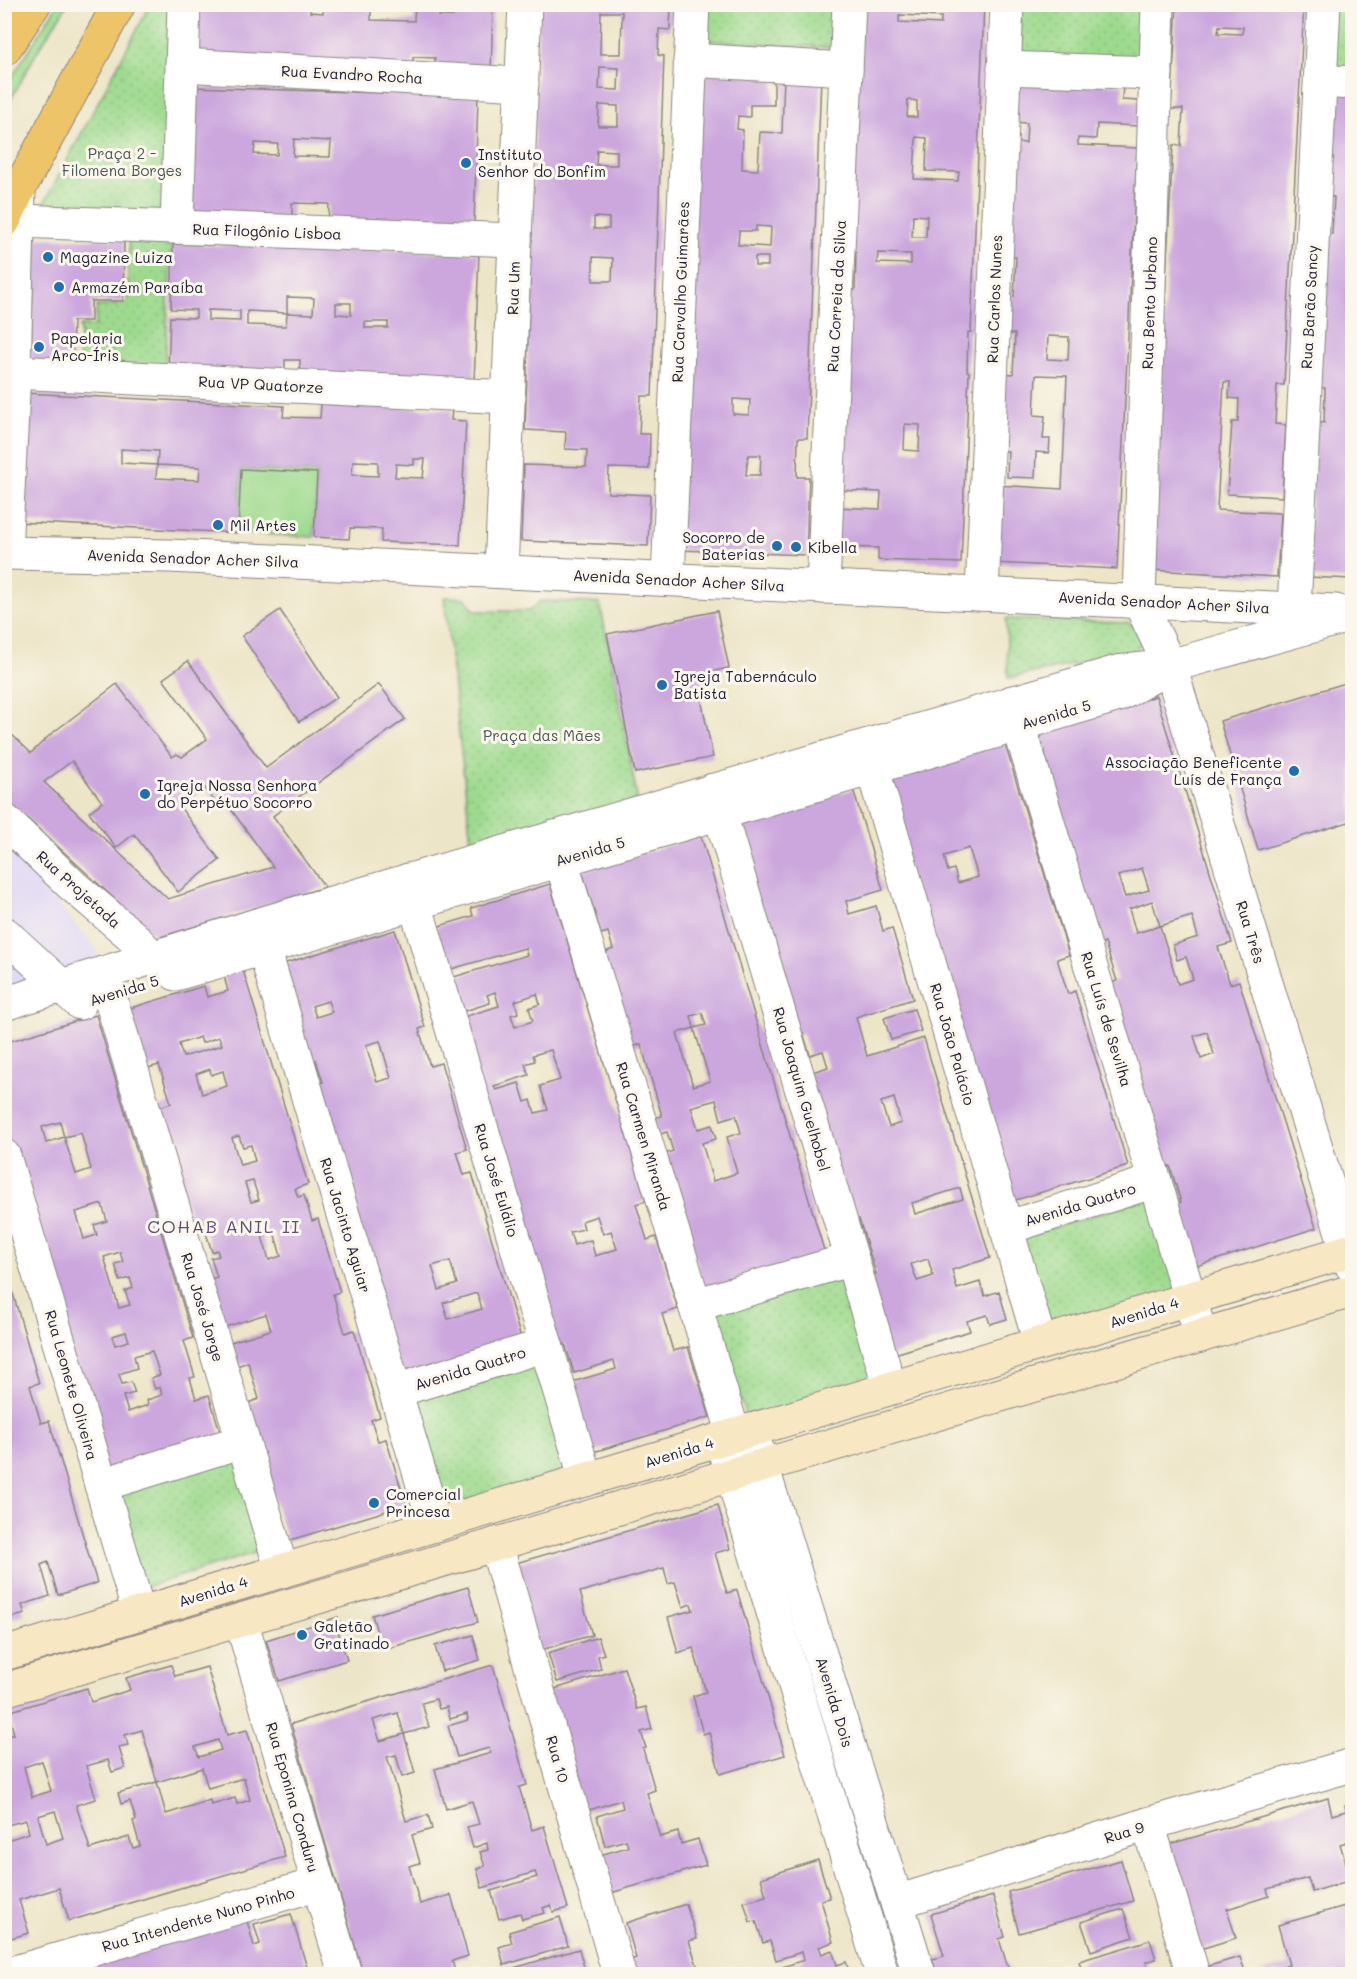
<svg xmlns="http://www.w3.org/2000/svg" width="1357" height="1979" font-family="Mali,sans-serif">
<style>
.built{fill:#ded5f5}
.grass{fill:#9eda8e;stroke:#607e64;stroke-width:1.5}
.park{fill:url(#park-dots);stroke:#607e64;stroke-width:1.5}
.building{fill:#cca7de;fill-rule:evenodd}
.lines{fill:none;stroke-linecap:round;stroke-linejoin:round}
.minor-casing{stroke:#888481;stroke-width:35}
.tertiary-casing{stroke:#888481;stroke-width:35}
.secondary-casing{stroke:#888481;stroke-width:35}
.primary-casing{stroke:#888481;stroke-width:35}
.minor{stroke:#fff;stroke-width:33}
.tertiary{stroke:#fff;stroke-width:33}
.secondary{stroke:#f8e7c3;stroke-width:33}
.primary{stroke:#eec469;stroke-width:33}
.poi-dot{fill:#1f6fb2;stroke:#fbf7ec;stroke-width:2}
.labels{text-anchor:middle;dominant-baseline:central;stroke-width:6;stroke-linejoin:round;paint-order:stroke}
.street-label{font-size:15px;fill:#22223b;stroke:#fbf7ec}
.park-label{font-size:15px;fill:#475954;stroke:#fbf7ec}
.poi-label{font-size:15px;fill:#22223b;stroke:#fbf7ec;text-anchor:start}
.quarter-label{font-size:18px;letter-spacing:1.5px;fill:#5e5174;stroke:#fbf7ec}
</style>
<defs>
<pattern id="park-dots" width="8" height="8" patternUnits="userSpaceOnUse" patternTransform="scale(1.5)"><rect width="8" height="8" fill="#9eda8e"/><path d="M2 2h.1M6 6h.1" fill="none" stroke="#88bb7b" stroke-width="1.8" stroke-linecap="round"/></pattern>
</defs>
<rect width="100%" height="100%" fill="#fbf7ec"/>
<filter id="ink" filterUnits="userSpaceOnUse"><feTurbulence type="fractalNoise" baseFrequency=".0167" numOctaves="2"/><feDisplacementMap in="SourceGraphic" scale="12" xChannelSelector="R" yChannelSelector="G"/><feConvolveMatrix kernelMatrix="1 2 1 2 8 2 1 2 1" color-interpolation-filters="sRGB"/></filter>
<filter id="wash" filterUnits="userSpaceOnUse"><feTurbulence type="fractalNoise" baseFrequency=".008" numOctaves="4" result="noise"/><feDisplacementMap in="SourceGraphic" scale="24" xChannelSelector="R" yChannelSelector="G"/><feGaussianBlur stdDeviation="1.35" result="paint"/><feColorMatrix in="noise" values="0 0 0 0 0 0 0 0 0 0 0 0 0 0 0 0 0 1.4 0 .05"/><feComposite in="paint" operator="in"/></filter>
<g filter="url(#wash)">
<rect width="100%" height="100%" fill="#ede5c7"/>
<polygon class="built" points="4,842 96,948 100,961 4,1004"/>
<g class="grass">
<polygon points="57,5 67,5 37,52 5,110 5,88"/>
<polygon points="241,469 317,473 314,537 238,533"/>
</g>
<g class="park">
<polygon points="150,5 177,5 170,215 40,211"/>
<polygon points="699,5 837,5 834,48 697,40"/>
<polygon points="1018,5 1154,5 1153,64 1014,57"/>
<polygon points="1330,5 1352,5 1352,70 1327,69"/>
<polygon points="129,241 171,243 165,369 79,363 80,326 95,326 97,306 127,304"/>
<polygon points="444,597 465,598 475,611 529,611 540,601 600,603 638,802 590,817 580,811 506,830 498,842 472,850"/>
<polygon points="1006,619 1130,623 1141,633 1142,644 1129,653 1008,678"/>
<polygon points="1151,1197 1181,1294 1052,1335 1022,1238"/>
<polygon points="843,1272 875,1383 747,1420 712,1311"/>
<polygon points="540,1362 573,1471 443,1507 412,1398"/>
<polygon points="243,1449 270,1548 139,1589 113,1493"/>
</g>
<g id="blocks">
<g class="building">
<polygon points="191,4 310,4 310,12 323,13 323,4 371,4 371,20 414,21 415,4 439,4 439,16 453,16 454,5 493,5 491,73 435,71 435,58 413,57 413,66 189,59"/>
<path d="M539 4H671L670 30 659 29 658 55 664 56 652 396H641L639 434H650L649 469 609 468 608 493 650 495 648 546 521 541 524 465 586 467 587 450 565 449 566 432 525 430ZM601 12H622L621 54H600ZM600 67 619 68 618 90 599 89ZM599 105 618 106V126H598ZM597 150 617 151V165H596ZM594 217 609 218V229H594ZM593 257 613 258 612 281H593Z"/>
<path d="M856 4H984L971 332H968L967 371 969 372 961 563 878 560V548L835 547 836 507 880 509 881 492 837 490 844 290H855L856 252H846ZM899 15 941 17V24L899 22ZM908 100 917 101V117H907ZM916 137 927 138 926 171 959 172 958 181 914 179ZM913 215 927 216 926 237H912ZM878 253 911 254V264L877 263ZM905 424 920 425 919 451 904 450Z"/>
<path d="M1177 4H1304L1284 385H1277L1275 424 1286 425 1282 497 1227 494 1232 422H1238L1239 399 1229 398 1230 382H1224L1217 510 1281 513 1277 577 1151 570 1173 145 1181 146 1183 109H1171ZM1219 26 1243 27 1242 34 1218 33Z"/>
<path d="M697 65 774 77V105H750V117L738 116 737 129 743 130 742 169 758 170 760 132 782 133 784 76 821 77 807 438H798L797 477H809L806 555 679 550ZM756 226 771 227 770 247 738 245 739 231H756ZM755 257H768V266H755ZM733 399 750 400 749 415 733 414ZM748 455H761L760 475H746Z"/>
<path d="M1011 77 1123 85 1122 100 1139 101 1138 126 1097 124 1096 139 1078 138V145L1137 148 1117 569 993 563 996 485 1062 489 1067 376 1036 375 1034 415 1045 416 1043 439H1050L1049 453 1036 452 1035 478 1007 477 1008 451H997L1001 373 1013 374 1015 334H1004L1006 296 1014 297 1016 257H1007L1012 142 1026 143 1027 123 1009 122ZM1048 336 1069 337 1068 360 1047 359Z"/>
<path d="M191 87 478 96 474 227 328 222 329 204 292 203V219L187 215ZM294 139 331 141 330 157 293 156ZM255 143 278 144 277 155 254 154Z"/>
<polygon points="1332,89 1352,90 1352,579 1308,577 1315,422 1324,423 1325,388 1315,387 1322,233 1332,234 1334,197 1322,196"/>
<polygon points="34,238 124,240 123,301 91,301 91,321 73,321 72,365 31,364"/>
<path d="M173 244 479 253 474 383 299 377 300 360H285V375L168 372 170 317 196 318V310L171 309ZM287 297 314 298 313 314 287 313 286 326 247 325V311L287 313ZM336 303H351V315L336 314ZM208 310 240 311V321L208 320ZM365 322H388V328H365Z"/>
<path d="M23 393 284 406 283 417 320 418 321 404 452 410 451 420 466 421 460 545 381 542 382 529 350 528 349 539 314 537 317 473 281 471 241 469 238 533 16 522ZM121 449 158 451 157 465 200 467 199 480 156 478 157 465 121 463ZM414 459H425L423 478 395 477 396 464 414 465ZM353 461 378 462V476L352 475Z"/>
<polygon points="280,610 337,697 299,722 242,636"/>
<polygon points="717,611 729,668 704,673 710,698 701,699 713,757 635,773 607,634"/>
<path d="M188 661 266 768 379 684 405 719 273 816 325 887 157 938 4 797V735L8 731 31 753 51 734 117 684 172 757 177 754 182 757 207 739 163 679ZM72 761 102 802 89 812 116 848 134 834 178 892 220 860 179 806 204 787 215 802 222 797 273 867 168 899 44 782Z"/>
<polygon points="1352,681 1352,821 1258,850 1220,721"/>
<path d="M1156 696 1232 943 1218 947 1230 984 1239 981 1316 1228 1193 1267 1173 1204 1181 1202 1170 1166 1161 1168 1104 985 1117 981 1105 943 1096 946 1031 735ZM1142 868 1149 890 1125 897 1118 876ZM1152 901 1160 926 1192 916 1198 937 1173 945 1177 960 1186 957 1193 979 1178 984 1160 926 1136 933 1129 909ZM1207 1032 1214 1054 1201 1059 1194 1036Z"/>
<path d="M1004 741 1069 955 1057 959 1068 994 1075 991 1128 1166 1009 1202 882 779ZM969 848 978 877 958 883 954 869 948 871 944 856Z"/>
<path d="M853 789 883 890 846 901 849 914 876 906 883 931 892 928 913 999 856 1017 867 1056 924 1038 990 1258 952 1270 957 1289 980 1282 985 1296 999 1291 1007 1319 990 1324 987 1315 967 1321 970 1331 888 1356 865 1277 876 1274 859 1219 850 1221 806 1074 828 1067 823 1051 810 1055 803 1033 794 1035 732 826ZM894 1098 901 1123 889 1127 881 1102ZM960 1188 963 1199 915 1214 912 1203ZM928 1259 933 1276 917 1281 911 1264Z"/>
<path d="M701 836 826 1257 706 1293 665 1154 673 1151 667 1132 658 1135 653 1118 662 1116 641 1044 631 1047 603 953 613 949 608 932 601 934 582 871ZM702 1013 706 1025 694 1028 710 1081 693 1086 677 1033 694 1028 691 1016ZM716 1100 721 1120 736 1115 741 1133 727 1137 737 1173 713 1181 702 1143 716 1139 712 1125 698 1129 691 1107Z"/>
<path d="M550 884 646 1201 636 1204 647 1240 656 1237 678 1309 662 1314 673 1351 688 1347 710 1417 590 1453 569 1383 616 1369 614 1361 574 1373 565 1344 557 1346 457 1019 499 1006 495 992 487 995 490 1003 458 1013 447 979 527 955 525 948 444 971 436 927 473 916 471 908ZM537 994 540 1004 529 1008 533 1021 515 1027 511 1015 518 1013 515 1001ZM551 1050 560 1080 540 1086 548 1110 535 1113 531 1100 525 1102 519 1083 496 1090 494 1086 529 1075 525 1064 535 1061 533 1055ZM597 1216 603 1234 611 1231 617 1249 595 1256 591 1240 574 1245 570 1232 584 1229 582 1221Z"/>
<path d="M395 930 425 1027 419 1029 430 1066 441 1063 467 1149 457 1152 464 1175 472 1173 523 1345 401 1382 313 1085 323 1082 316 1060 305 1063 276 966ZM328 1001 332 1012 316 1017 312 1006ZM380 1041 391 1078 377 1082 366 1045ZM450 1261 457 1284 439 1290 432 1266ZM477 1293 482 1309 448 1319 443 1303Z"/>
<path d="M243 970 308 1184 295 1189 298 1197 304 1195 312 1221 318 1219 340 1292 333 1294 345 1333 354 1330 380 1417 371 1420 378 1441 386 1439 406 1505 287 1541 245 1404 259 1399 248 1362 234 1367 227 1343 271 1330 266 1314 222 1328 208 1280 217 1277 211 1258 219 1256 217 1250 212 1252 201 1217 192 1221 157 1108 171 1103 159 1065 145 1069 127 1009 204 986 207 997 228 991 224 976ZM200 1037 202 1043 219 1037 222 1045 183 1057 179 1044ZM210 1069 211 1075 223 1071 227 1086 202 1094 196 1074ZM239 1136 243 1147 251 1145 255 1161 240 1165 232 1138ZM253 1181 259 1200 251 1202 245 1183ZM274 1232 281 1256 269 1260 262 1236Z"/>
<polygon points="914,1009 921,1031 891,1040 884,1018"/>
<path d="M96 1015 193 1338 184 1341 195 1377 190 1378 196 1399 209 1395 222 1438 104 1473 4 1136V1043ZM60 1122 64 1137 81 1133 91 1169 76 1174 64 1137 46 1143 42 1127ZM102 1204 107 1221 94 1225 97 1235 84 1239 76 1212ZM120 1252 123 1262 115 1264 120 1281 130 1278 133 1288 125 1291 130 1305 119 1308 104 1257ZM126 1332 129 1341 115 1345 112 1336ZM152 1351 160 1375 151 1378 155 1389 160 1387 162 1395 147 1400 148 1405 128 1412 123 1396 135 1393 131 1382 122 1384 119 1374 137 1368 134 1356Z"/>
<polygon points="7,1273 39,1383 30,1386 41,1423 49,1421 97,1583 58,1595 48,1562 41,1565 50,1596 22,1605 25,1614 4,1620 4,1274"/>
<polygon points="718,1505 730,1549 715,1553 727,1593 737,1590 785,1755 720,1774 709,1732 703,1734 693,1696 706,1692 693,1648 678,1653 668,1617 693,1610 691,1604 683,1607 675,1582 668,1584 664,1568 580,1592 592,1635 534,1652 509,1565"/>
<polygon points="468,1587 478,1622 382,1650 372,1615"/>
<polygon points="338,1617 343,1630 338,1632 347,1660 279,1681 266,1640"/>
<polygon points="473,1635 480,1660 442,1671 435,1646"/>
<polygon points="598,1637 604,1654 598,1656 601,1669 557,1682 548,1653"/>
<path d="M171 1665 175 1676 207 1667 227 1735 247 1730 285 1857 69 1921 59 1888 19 1900 29 1933 4 1940V1841L29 1833 26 1820 4 1826V1737L14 1734 8 1712 87 1688 91 1702 130 1690 126 1678ZM142 1730 157 1782 202 1768 208 1788 244 1778 250 1800 237 1804 235 1798 211 1805 210 1800 166 1814 157 1782 118 1793 121 1804 130 1801 136 1820 133 1821 140 1846 133 1848 129 1837 90 1849 76 1805 96 1799 86 1766 108 1760 112 1772 125 1768 119 1747 128 1745 125 1735ZM218 1740 221 1750 199 1757 195 1747ZM42 1761 51 1791 32 1797 24 1767ZM55 1811 63 1838 46 1844 38 1816Z"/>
<polygon points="493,1665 527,1785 519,1787 532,1830 544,1826 568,1908 553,1912 551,1905 543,1908 545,1913 522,1919 520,1913 499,1919 491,1891 537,1877 535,1872 482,1888 477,1869 485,1866 480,1852 488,1850 487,1843 473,1848 467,1827 479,1824 472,1801 446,1809 435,1769 491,1753 489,1748 457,1757 448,1726 468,1720 467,1714 450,1719 447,1707 439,1709 436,1699 422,1703 429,1727 404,1734 398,1713 373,1720 380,1741 404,1734 415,1773 402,1777 396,1755 387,1757 394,1779 406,1821 428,1815 432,1829 412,1835 420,1863 409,1866 420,1904 451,1895 468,1956 452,1961 456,1974 363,1974 291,1724"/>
<polygon points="624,1668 637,1709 646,1707 652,1729 641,1732 646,1748 643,1749 655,1790 647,1793 660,1837 678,1832 681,1844 698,1839 706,1865 604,1895 593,1857 628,1847 626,1840 605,1846 597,1816 623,1808 621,1800 583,1812 548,1691"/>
<polygon points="1328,1798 1332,1815 1346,1811 1345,1805 1352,1803 1352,1859 1347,1842 1340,1844 1351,1880 1312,1892 1308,1878 1267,1889 1269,1896 1227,1909 1236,1938 1197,1950 1167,1845"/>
<polygon points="818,1860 830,1898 821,1900 833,1942 819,1947 822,1954 832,1950 837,1965 846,1962 850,1974 777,1974 776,1969 804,1960 802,1952 776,1960 770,1941 763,1943 756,1921 750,1922 744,1902 766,1896 761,1878"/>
<polygon points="1121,1860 1133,1901 1019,1933 1008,1892"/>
<polygon points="993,1896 1005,1937 999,1939 1010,1974 937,1974 932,1959 944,1956 931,1914"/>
<polygon points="686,1904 697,1939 689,1941 700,1974 629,1974 625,1962 636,1958 626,1923"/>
<polygon points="1352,1904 1352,1974 1258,1974 1289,1965 1278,1925"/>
<polygon points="1123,1909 1133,1937 1091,1951 1081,1922"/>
<polygon points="244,1910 254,1946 260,1944 254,1924 291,1914 308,1971 294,1974 27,1974"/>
<polygon points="560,1917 568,1946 504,1965 499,1947 512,1943 509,1932"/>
<polygon points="1150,1940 1156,1959 1146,1962 1150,1974 1083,1974 1079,1961"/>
<polygon points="579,1949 586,1974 500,1974 500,1972"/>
<polygon points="1240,1957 1246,1974 1204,1974 1202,1968"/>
</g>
</g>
</g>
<g filter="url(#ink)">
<use href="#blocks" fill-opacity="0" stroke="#888481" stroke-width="1.5"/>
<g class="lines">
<g class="minor-casing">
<g id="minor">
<polyline points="690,60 846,69"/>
<polyline points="182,65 522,84"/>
<polyline points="1004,68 1156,73"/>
<polyline points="1321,81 1352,83"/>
<polyline points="18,221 515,240"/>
<polyline points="177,227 184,4"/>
<polyline points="14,372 509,397"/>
<polyline points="501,571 525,4"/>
<polyline points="668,579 693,4"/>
<polyline points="823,587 849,4"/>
<polyline points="982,594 1007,4"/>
<polyline points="1139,601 1158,4"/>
<polyline points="1294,609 1324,4"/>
<polyline points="1012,702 1201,1336"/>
<polyline points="866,746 1040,1343"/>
<polyline points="713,790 890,1388"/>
<polyline points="4,820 73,886 132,936 153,958"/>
<polyline points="554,837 734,1435"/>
<polyline points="408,880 586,1480"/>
<polyline points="257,925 435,1525"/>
<polyline points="4,933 80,1003"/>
<polyline points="103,973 282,1571"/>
<polyline points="4,1156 139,1613"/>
<polyline points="1006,1228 1155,1181"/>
<polyline points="695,1305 852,1259"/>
<polyline points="395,1391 546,1345"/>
<polyline points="751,1430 919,1974"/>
<polyline points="721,1439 882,1974"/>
<polyline points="101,1485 243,1441"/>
<polyline points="496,1544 619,1974"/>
<polyline points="241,1620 345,1974"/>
<polyline points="1148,1824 1193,1974"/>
<polyline points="897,1902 1148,1824 1352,1765"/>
<polyline points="8,1974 318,1884"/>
</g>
</g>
<g class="tertiary-casing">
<g id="tertiary">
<polyline points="5,552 14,372 19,189"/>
<polyline points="4,553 169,556 1336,611"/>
<polyline points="1139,601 1170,666 1352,1266"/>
<polyline points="176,974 1119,695 1158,673"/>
<polyline points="4,1004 257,925 1117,672 1170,666 1352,615"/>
</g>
</g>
<g class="secondary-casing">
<g id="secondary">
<polyline points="4,1654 1352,1250"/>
<polyline points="4,1690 1352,1291"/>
</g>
</g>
<g class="primary-casing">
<g id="primary">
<polyline points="4,49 34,4"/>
<polyline points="4,221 19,189 119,4"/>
</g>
</g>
<use href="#minor" class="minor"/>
<use href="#tertiary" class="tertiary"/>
<use href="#secondary" class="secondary"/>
<use href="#primary" class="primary"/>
</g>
</g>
<g class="poi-dot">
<circle cx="466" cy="163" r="6"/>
<circle cx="48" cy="257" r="6"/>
<circle cx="59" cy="287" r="6"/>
<circle cx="39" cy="347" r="6"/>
<circle cx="218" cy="525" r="6"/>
<circle cx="777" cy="546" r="6"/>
<circle cx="796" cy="547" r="6"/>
<circle cx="662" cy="685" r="6"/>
<circle cx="1294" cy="771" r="6"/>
<circle cx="145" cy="794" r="6"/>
<circle cx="374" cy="1503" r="6"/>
<circle cx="302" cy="1635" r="6"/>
</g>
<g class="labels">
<g class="street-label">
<text transform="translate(352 74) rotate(3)">Rua Evandro Rocha</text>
<text transform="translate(267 231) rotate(2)">Rua Filogônio Lisboa</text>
<text transform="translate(513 288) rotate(-88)">Rua Um</text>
<text transform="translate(680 292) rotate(-88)">Rua Carvalho Guimarães</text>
<text transform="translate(836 296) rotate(-87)">Rua Correia da Silva</text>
<text transform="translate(994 299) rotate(-88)">Rua Carlos Nunes</text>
<text transform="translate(1149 303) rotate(-88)">Rua Bento Urbano</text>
<text transform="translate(1309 307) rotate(-87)">Rua Barão Sancy</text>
<text transform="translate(261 384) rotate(3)">Rua VP Quatorze</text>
<text transform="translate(193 558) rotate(2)">Avenida Senador Acher Silva</text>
<text transform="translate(679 580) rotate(3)">Avenida Senador Acher Silva</text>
<text transform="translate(1164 602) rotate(3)">Avenida Senador Acher Silva</text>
<text transform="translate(1056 714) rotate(-16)">Avenida 5</text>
<text transform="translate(590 851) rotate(-16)">Avenida 5</text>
<text transform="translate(79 889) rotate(42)">Rua Projetada</text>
<text transform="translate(1251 932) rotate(73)">Rua Três</text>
<text transform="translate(124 990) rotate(-17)">Avenida 5</text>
<text transform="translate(1107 1019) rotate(73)">Rua Luís de Sevilha</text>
<text transform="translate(953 1044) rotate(74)">Rua João Palácio</text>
<text transform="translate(802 1089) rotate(74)">Rua Joaquim Guelhobel</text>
<text transform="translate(644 1136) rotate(73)">Rua Carmen Miranda</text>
<text transform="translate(497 1180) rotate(73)">Rua José Eulálio</text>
<text transform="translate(1080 1204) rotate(-17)">Avenida Quatro</text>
<text transform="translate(346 1225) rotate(73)">Rua Jacinto Aguiar</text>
<text transform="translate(203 1307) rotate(73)">Rua José Jorge</text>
<text transform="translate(1144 1312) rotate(-17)">Avenida 4</text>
<text transform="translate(470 1368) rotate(-17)">Avenida Quatro</text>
<text transform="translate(72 1385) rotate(74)">Rua Leonete Oliveira</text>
<text transform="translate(679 1452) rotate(-17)">Avenida 4</text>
<text transform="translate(213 1591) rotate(-17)">Avenida 4</text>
<text transform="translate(835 1702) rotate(73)">Avenida Dois</text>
<text transform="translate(558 1759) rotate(74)">Rua 10</text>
<text transform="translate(293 1797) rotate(74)">Rua Eponina Conduru</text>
<text transform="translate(1124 1832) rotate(-17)">Rua 9</text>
<text transform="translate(198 1919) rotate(-16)">Rua Intendente Nuno Pinho</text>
</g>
<g class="park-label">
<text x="122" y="153">Praça 2 -<tspan x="122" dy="17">Filomena Borges</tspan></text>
<text x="542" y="735">Praça das Mães</text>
</g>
<g class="poi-label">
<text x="478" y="154">Instituto<tspan x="478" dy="17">Senhor do Bonfim</tspan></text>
<text x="60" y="257">Magazine Luiza</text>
<text x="71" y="287">Armazém Paraíba</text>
<text x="51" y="338">Papelaria<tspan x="51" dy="17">Arco-Íris</tspan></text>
<text x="230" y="525">Mil Artes</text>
<text x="765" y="537" text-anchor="end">Socorro de<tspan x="765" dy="17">Baterias</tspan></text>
<text x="808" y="547">Kibella</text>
<text x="674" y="676">Igreja Tabernáculo<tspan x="674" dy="17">Batista</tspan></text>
<text x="1282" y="762" text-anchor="end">Associação Beneficente<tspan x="1282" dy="17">Luís de França</tspan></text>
<text x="157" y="785">Igreja Nossa Senhora<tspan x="157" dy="17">do Perpétuo Socorro</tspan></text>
<text x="386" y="1494">Comercial<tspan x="386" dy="17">Princesa</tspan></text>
<text x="314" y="1626">Galetão<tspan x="314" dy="17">Gratinado</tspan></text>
</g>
<g class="quarter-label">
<text x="224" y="1226">COHAB ANIL II</text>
</g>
</g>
<rect width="1357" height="1979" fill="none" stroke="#fbf7ec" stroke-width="24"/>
</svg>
